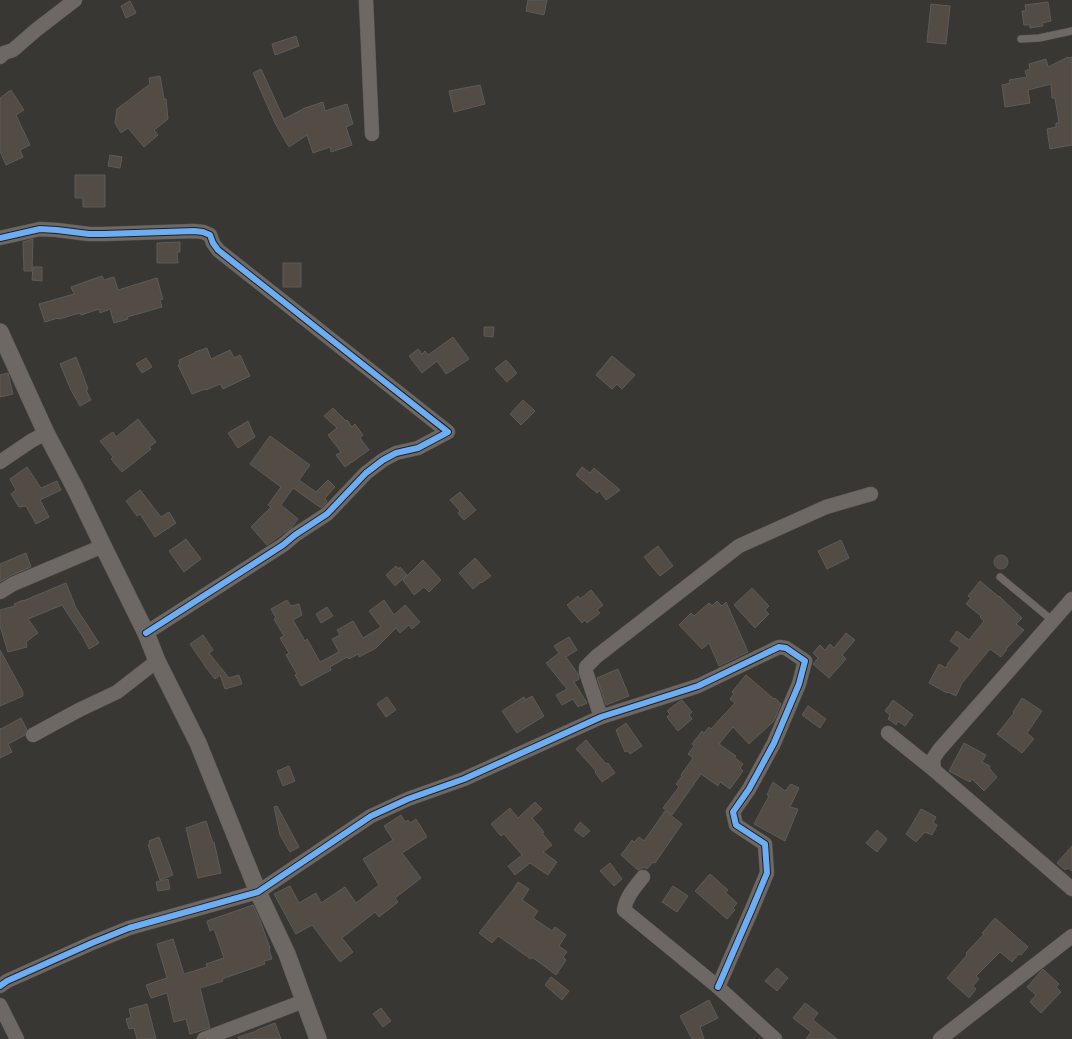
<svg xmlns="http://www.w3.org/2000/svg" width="1072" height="1039" font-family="Poppins,sans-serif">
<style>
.building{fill:#524c45;stroke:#5d5b59}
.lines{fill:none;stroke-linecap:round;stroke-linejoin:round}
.service-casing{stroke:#555351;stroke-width:8}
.minor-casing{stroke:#555351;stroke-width:15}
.tertiary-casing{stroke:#555351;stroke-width:18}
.service{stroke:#6e6864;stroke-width:7}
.minor{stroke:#6e6864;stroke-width:14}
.tertiary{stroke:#6e6864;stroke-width:17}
.cycleway-casing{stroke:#211f1d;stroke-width:8}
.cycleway{stroke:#6dadf4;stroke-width:6}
</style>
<rect width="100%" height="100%" fill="#393734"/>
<g class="building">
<polygon points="528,0 547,0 544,15 526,11"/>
<polygon points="130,1 136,13 126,18 121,6"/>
<polygon points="1048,2 1051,21 1042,23 1043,26 1030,28 1030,25 1024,25 1022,11 1026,11 1025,5"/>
<polygon points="931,4 950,6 946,44 927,42"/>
<polygon points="296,36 299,46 275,55 272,44"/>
<polygon points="1068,57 1069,58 1072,57 1072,145 1050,149 1047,129 1056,127 1056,123 1059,123 1055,98 1052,98 1051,84 1028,90 1030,103 1005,107 1002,85 1010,83 1009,80 1027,77 1025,71 1030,69 1029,64 1046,59 1048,67"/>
<polygon points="261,69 284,119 305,108 323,102 325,111 347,104 353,124 346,127 352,145 331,152 330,147 313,153 307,135 289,147 275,123 253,73"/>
<polygon points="160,76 164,99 166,99 168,119 154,130 158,135 144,147 128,128 121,133 115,123 117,109 150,84 149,78"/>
<polygon points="480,85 485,104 454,112 449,91"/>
<polygon points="11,90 24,110 16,115 30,145 20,150 23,157 6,165 0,151 0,98"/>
<polygon points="110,155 122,157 120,168 108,166"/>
<polygon points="75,175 105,175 105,207 83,207 83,198 75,198"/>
<polygon points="33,239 32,271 24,271 23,242"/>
<polygon points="180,242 180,252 177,252 178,263 157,263 157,243"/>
<rect x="283" y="263" width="18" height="24"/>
<polygon points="33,267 42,267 42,281 32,280"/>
<polygon points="102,276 104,280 114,277 118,290 157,278 163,299 160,300 162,307 127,317 128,319 114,323 110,309 100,313 99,309 81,315 80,313 59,319 58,318 45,322 39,304 74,294 71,287"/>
<polygon points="484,327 494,327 493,337 484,336"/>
<polygon points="453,337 469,359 446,374 437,361 422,373 409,356 418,349 422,354 425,351 428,355"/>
<polygon points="207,348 211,359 230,350 234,358 240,355 250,376 223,389 220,384 206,390 205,389 192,394 178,365 180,365 179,360 195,353 195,352"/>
<polygon points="612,356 635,375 622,389 617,384 612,389 596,375"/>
<polygon points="76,357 88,389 86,390 91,400 80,406 71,390 60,364"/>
<polygon points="146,358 152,367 142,373 136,364"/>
<polygon points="506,360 517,373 507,382 495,369"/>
<polygon points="8,373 13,394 0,397 0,375"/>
<polygon points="523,400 535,411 521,425 510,414"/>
<polygon points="333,408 346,421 347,420 352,427 355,424 363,435 360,438 369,450 345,467 336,455 341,452 328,435 337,428 324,416"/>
<polygon points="138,419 156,442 149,447 151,449 122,472 111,459 113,457 100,441 113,432 116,437"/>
<polygon points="248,421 255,437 238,448 228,433"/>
<polygon points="270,436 310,465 299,480 316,492 328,480 335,487 325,498 327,502 321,508 293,488 281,505 298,519 292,527 267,545 251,527 271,507 268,505 281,487 250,464"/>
<polygon points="27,467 41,488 57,481 61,490 40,500 49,517 36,524 26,506 19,507 11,494 16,490 10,479"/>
<polygon points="582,467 590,473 594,468 620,490 606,500 599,490 597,493 576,475"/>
<polygon points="140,490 161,517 169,512 176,523 155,537 140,514 137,516 126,501"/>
<polygon points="460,492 476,510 464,520 458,513 460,511 450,500"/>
<polygon points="186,539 201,559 184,572 169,551"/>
<polygon points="841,540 849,558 827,569 818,551"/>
<polygon points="658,546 673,566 660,576 644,557"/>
<polygon points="26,553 31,567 10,576 0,582 0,564"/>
<circle cx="1001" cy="562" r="7"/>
<polygon points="475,558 491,576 481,583 481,582 473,589 459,573"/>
<polygon points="423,560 441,580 429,592 424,587 414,595 403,580"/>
<polygon points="396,566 399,569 400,567 407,575 395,586 386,575"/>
<polygon points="980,581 999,597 999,596 1022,618 1016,624 1024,630 1006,649 1007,649 1001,657 990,649 962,683 956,696 948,692 947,693 929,683 939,664 946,668 948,663 960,648 950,641 957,631 969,640 984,621 980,617 981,616 966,604 971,598 968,596"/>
<polygon points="66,583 76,608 99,643 89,649 83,637 62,605 28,619 38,633 26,642 27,647 8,652 0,626 0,610 15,606 14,604 23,600 23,601"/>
<polygon points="752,588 769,606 765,610 769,614 755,628 734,605"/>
<polygon points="591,590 603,605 597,610 600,613 587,623 585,620 582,623 567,605 578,596 580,599"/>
<polygon points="287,600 291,606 299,604 302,615 293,620 305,641 307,639 320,662 339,652 332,639 340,635 337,630 353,621 363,638 381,627 369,611 384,600 394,615 405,605 420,622 412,629 409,625 400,633 396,628 376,648 359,657 358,654 349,659 347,657 330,667 331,670 301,686 295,675 297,674 286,655 289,653 280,638 284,636 274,619 276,618 271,609"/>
<polygon points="717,601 722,606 726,602 748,652 719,666 709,643 702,649 679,625 691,613 694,616 709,603 712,606"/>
<polygon points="327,607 333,616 321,623 316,614"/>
<polygon points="846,633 855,640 842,655 846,659 829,678 813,664 818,658 813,653 820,645 825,650 830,644 834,648"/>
<polygon points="203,635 213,650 209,653 229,678 239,675 242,684 225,689 220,675 215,679 207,669 190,644"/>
<polygon points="569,637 577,650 566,657 578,674 579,679 574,682 587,703 581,706 581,705 578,707 573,699 562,705 556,695 567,689 546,663 559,653 554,646"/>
<polygon points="0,650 23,692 23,696 0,706"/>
<polygon points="618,669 629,696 606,705 597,678"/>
<polygon points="746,675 774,699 775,698 781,704 774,721 749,744 733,727 719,744 736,756 734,757 743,764 740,768 743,771 730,789 720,782 718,786 701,774 672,815 663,808 679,787 676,784 682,776 681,775 693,758 688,754 694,746 692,744 702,731 704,733 709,727 711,729 735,703 730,699 734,694 732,692"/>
<polygon points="532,696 544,716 517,733 502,711 524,697 525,700"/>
<polygon points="387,697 396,710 386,717 377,704"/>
<polygon points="1022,698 1042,711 1027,733 1034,739 1022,753 997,734 1014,713 1013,712"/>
<polygon points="682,700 692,712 689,715 692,719 678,731 667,717 670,714 667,711 680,701"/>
<polygon points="893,700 913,715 905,726 898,721 896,725 888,719 890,715 885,711"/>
<polygon points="808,706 826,719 820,728 802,715"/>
<polygon points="21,718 27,730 25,735 8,744 12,752 0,758 0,728 1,729"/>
<polygon points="626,723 642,746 630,754 627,751 625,752 616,730"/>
<polygon points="586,740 606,764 608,763 615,773 602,782 595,772 596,771 576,749"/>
<polygon points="964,743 986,755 982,762 990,766 989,768 997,777 984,791 972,779 970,782 949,771"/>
<polygon points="289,766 295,781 283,786 277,771"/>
<polygon points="773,782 785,791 791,784 799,788 790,807 798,809 785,841 754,824 769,796 767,795"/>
<polygon points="535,802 542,809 532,818 544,832 542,833 552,845 543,852 557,862 548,875 530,863 515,875 508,866 522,855 504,834 501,836 491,824 510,808 518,818"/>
<polygon points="277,806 299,847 290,852 280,835 274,807"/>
<polygon points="921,809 936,817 933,823 937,825 932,835 925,832 916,842 906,834 910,828"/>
<polygon points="665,811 682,824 655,863 653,862 647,869 644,867 638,870 621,855 632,840 634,842 639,837 644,841"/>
<polygon points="401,815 405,822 408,820 410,823 416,819 427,837 402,853 421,878 395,898 398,902 379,917 375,912 342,938 353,952 340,962 312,925 296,934 274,894 290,886 299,903 316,893 321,903 345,887 356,903 379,885 363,859 393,840 384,826"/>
<polygon points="206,821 213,843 214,842 221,873 198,878 186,828"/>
<polygon points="580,822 590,831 583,837 574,830"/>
<polygon points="877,830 887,839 877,852 866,843"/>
<polygon points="159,837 173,875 160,880 148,845 150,844 149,841"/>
<polygon points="1072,846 1072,871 1068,868 1065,870 1057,863"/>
<polygon points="610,863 622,879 614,886 600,871"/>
<polygon points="710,874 728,890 725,892 737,903 733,908 735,910 727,919 695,891"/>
<polygon points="168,879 170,889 158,891 156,882"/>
<polygon points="518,882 529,889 522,900 538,911 533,918 552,931 555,927 566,935 559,946 567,952 563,957 566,960 556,975 532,957 531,959 498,936 492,943 479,933 512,891"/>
<polygon points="673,886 688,896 677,912 662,902"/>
<polygon points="253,905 260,920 270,948 269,949 272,959 264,961 265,964 222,979 223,981 200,988 210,1028 190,1034 186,1019 174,1022 167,993 151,998 146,985 167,978 157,944 173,939 184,974 207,967 206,964 224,958 214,929 210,931 207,921"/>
<polygon points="995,918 1028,947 1021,955 1019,954 1012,962 1000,952 976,976 979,979 973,986 976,989 969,998 947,978 967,955 966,953 984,934 982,933"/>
<polygon points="777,968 788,978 777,991 765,981"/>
<polygon points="1043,969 1059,984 1056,987 1061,992 1041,1013 1030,1002 1036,995 1027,987"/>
<polygon points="551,977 569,991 562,1000 545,985"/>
<polygon points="709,1000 718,1018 700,1027 704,1039 692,1039 680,1016"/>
<polygon points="805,1003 818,1013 813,1020 837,1039 806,1039 811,1032 793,1018"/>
<polygon points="147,1004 156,1039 137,1039 134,1028 129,1029 126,1019 131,1018 129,1009"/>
<polygon points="381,1008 391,1021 383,1027 373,1014"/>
<polygon points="275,1023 281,1039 238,1039 238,1037 257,1031 257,1030"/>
</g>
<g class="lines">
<g class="service-casing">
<g id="service">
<polyline points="1021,39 1039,38 1072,31"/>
<polyline points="1000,577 1053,621"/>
</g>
</g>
<g class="minor-casing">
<g id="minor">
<polyline points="366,0 372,134"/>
<polyline points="0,57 4,53 13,50 36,30 75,0"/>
<polyline points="0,238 40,229 57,230 89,234 104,234 194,231 203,232 210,235 213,243 218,250 448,432 418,448 396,453 383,460 366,473 327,514 295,535 283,545 146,633"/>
<polyline points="0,462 31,441 46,433"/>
<polyline points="0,592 13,584 103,546"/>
<polyline points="1072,599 939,750 933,759 934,770 1072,889"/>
<polyline points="601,717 586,672 586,667 597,656 739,546 826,507 871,494"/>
<polyline points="888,733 934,770"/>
<polyline points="33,735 79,710 117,692 157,661"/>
<path d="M643 877C635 887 626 897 624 910L718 987 775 1039"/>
<polyline points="0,986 7,981 92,943 129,928 258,892 371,816 408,799 464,779 601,717 698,686 779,647 786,648 805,661 799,684 774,743 749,789 733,812 736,825 765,844 767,873 752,909 718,987"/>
<polyline points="0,1005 17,1039"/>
<polyline points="204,1039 304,1001"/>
<polyline points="940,1039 1072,936"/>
</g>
</g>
<g class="tertiary-casing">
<polyline id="tertiary" points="0,332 46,433 75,488 103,546 146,633 157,661 198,743 258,892 287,954 318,1039"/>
</g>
<use href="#service" class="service"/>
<use href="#minor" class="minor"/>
<use href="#tertiary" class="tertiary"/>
<g class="cycleway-casing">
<g id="cycleway">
<polyline points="0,238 40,229 57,230 89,234 104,234 194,231 203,232 210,235 213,243 218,250 448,432 418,448 396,453 383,460 366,473 327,514 295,535 283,545 146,633"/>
<polyline points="0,986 7,981 92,943 129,928 258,892 371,816 408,799 464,779 601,717 698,686 779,647 786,648 805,661 799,684 774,743 749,789 733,812 736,825 765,844 767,873 752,909 718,987"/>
</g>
</g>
<use href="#cycleway" class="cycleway"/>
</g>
</svg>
